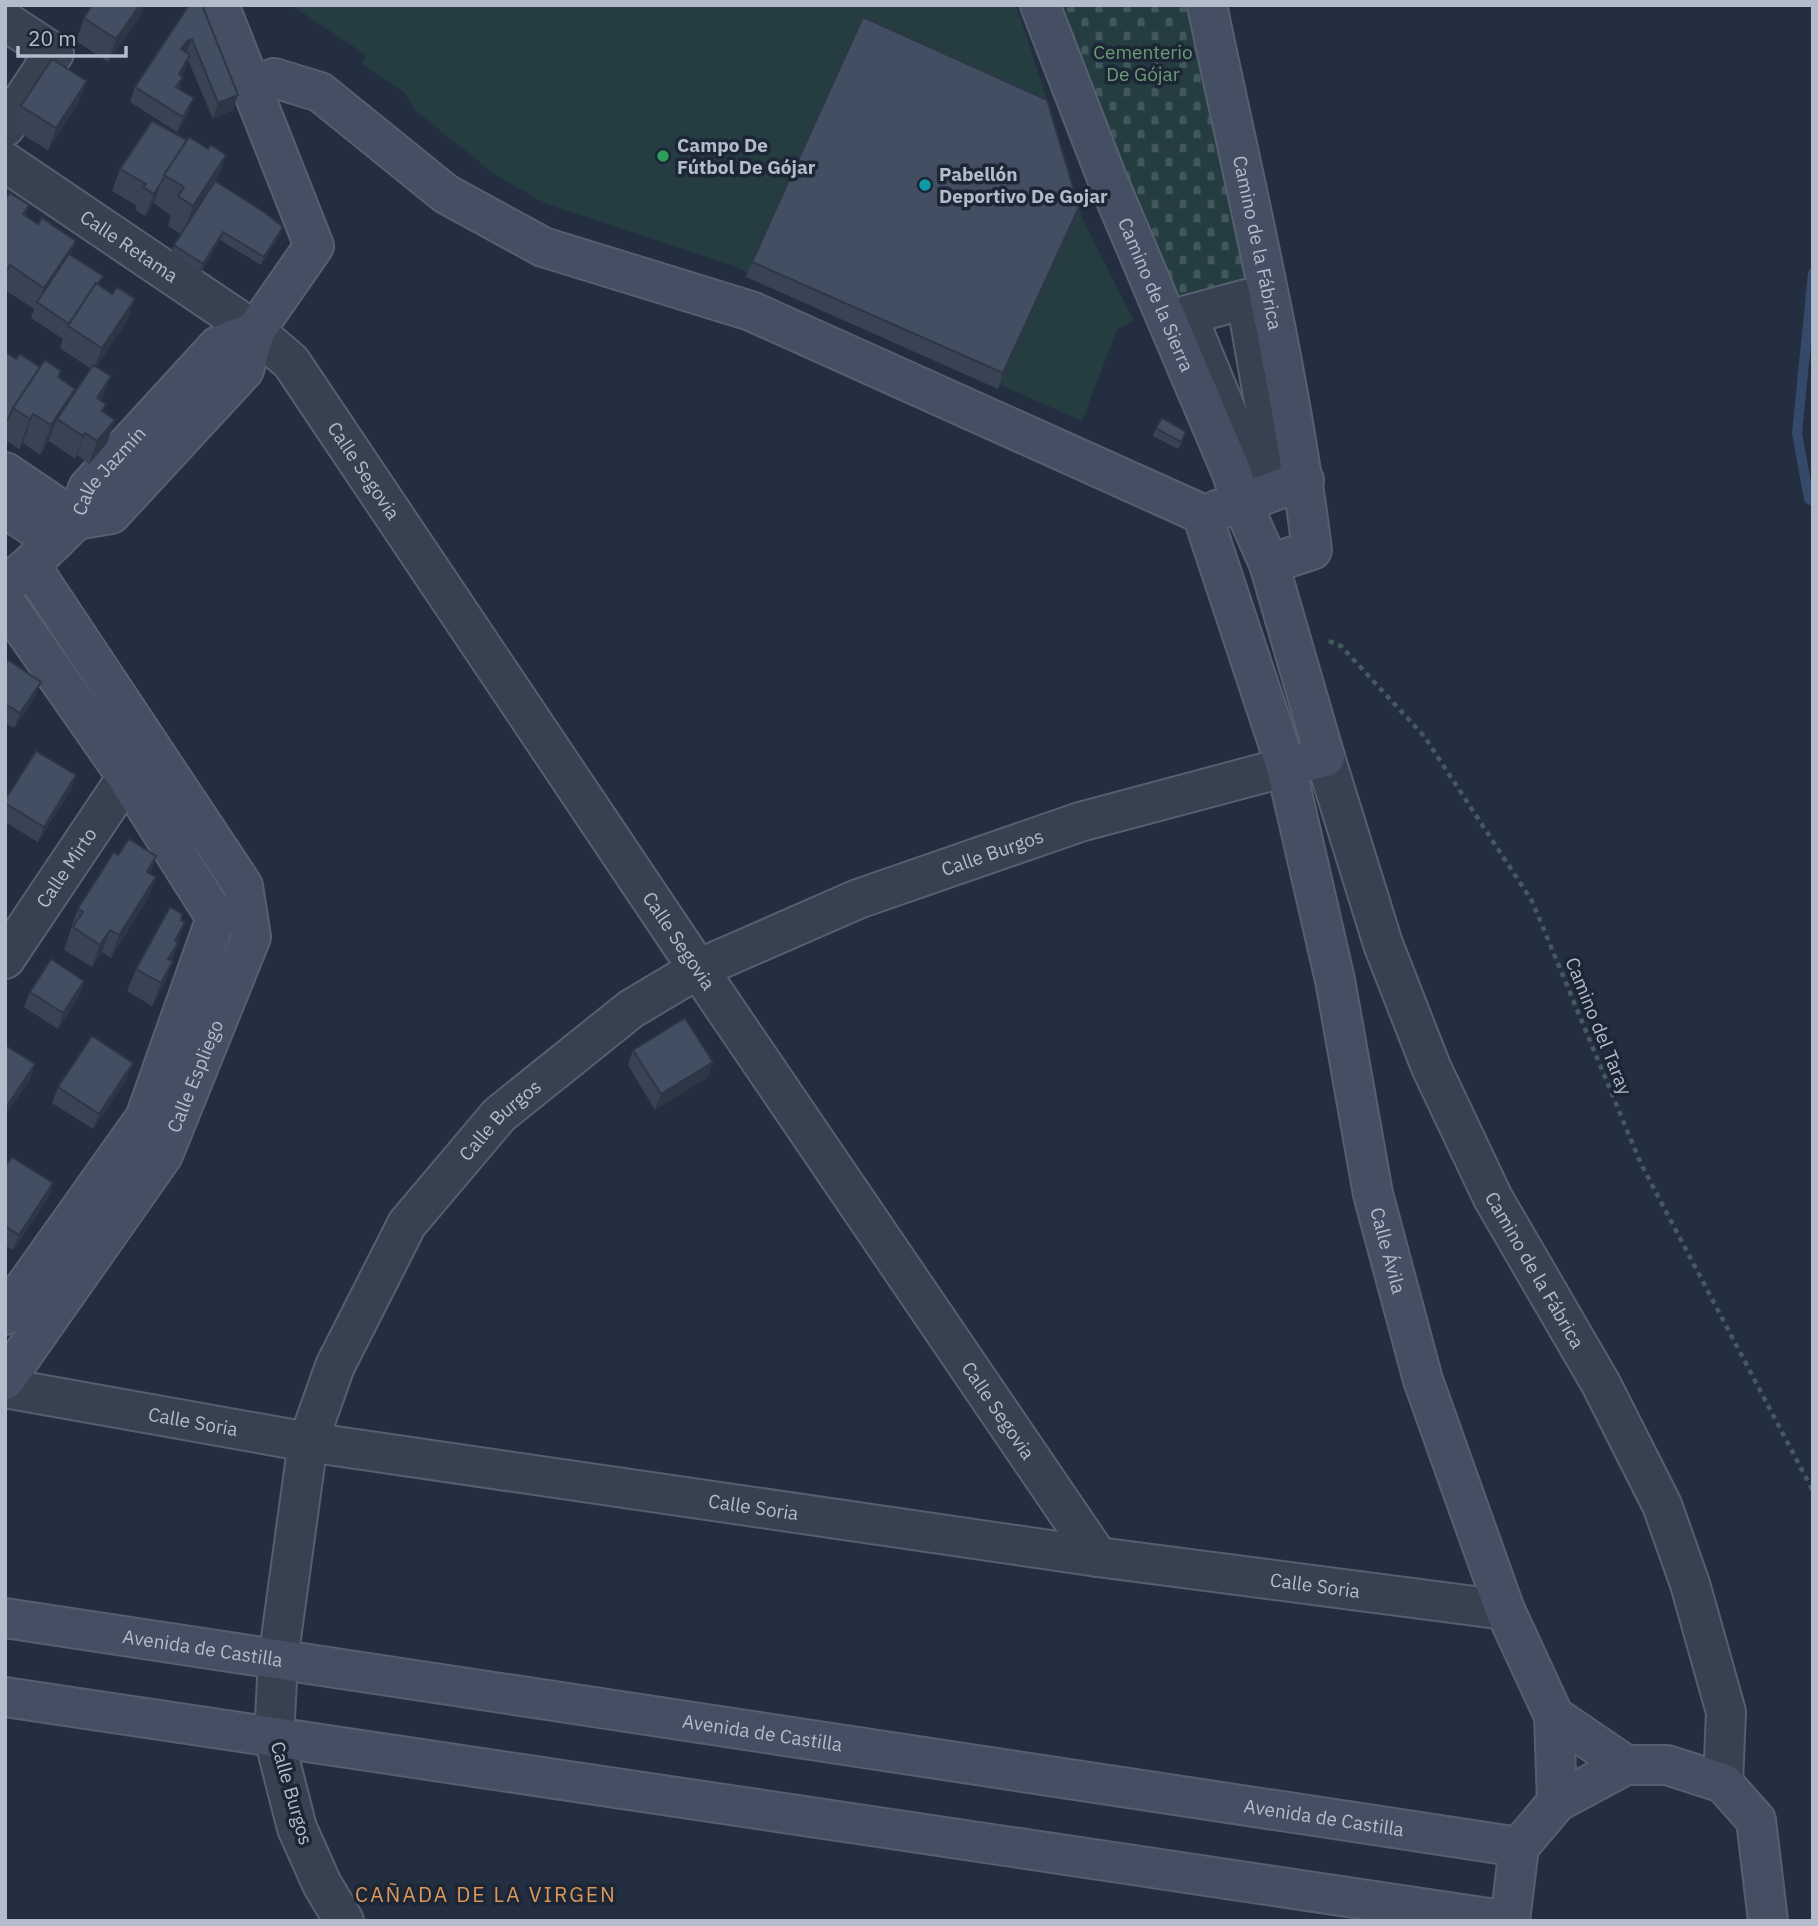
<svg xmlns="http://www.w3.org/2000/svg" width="1818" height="1926" font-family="'IBM Plex Sans',sans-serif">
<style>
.cemetery{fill:url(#cemetery-stones)}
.park{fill:#253d41}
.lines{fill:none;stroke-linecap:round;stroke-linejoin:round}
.stream{stroke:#354968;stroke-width:10}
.street-casing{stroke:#555f6e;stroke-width:42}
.secondary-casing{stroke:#555f6e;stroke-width:42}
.path{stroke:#435a5e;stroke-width:4.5;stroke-dasharray:5 5;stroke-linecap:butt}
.street{stroke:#374150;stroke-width:38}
.secondary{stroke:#454f63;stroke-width:38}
.wall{fill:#394354}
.shaded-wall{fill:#2e3745}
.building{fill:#424e62;stroke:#2e3745;stroke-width:2}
.leisure-dot{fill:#2e9e5b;stroke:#1c2635;stroke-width:2.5}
.culture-dot{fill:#0f9aa8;stroke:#1c2635;stroke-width:2.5}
.labels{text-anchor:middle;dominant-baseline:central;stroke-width:7;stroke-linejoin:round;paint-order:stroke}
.park-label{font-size:19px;fill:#699d76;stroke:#1c2635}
.poi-label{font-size:19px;font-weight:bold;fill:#b3bccb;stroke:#1c2635;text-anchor:start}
.street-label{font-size:19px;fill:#b3bccb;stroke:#1c2635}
.neighbourhood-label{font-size:21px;letter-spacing:2px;fill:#dc975d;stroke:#1c2635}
</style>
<defs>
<pattern id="cemetery-stones" width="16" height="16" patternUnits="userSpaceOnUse" patternTransform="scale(1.75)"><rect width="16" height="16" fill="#253d41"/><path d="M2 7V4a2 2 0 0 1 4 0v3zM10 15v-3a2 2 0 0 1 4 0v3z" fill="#42575b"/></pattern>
</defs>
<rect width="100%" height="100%" fill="#232f40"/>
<polygon class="cemetery" points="1058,5 1189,5 1249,290 1182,307"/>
<polygon class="park" points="291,5 1016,5 1051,112 1082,218 1134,321 1117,329 1082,421 731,265 544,203 497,176 416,111 404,92 362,64 366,55"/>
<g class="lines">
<polyline class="stream" points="1813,273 1797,433 1809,499 1813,501"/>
<g class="street-casing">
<g id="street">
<polyline points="5,21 54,53 5,127"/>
<path id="s1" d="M5 162 255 331 291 362 698 969 1098 1557"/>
<polygon points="1246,299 1274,458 1248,464 1187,315"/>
<path id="s2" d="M1325 757 1383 944 1431 1067 1493 1198 1601 1384 1662 1505 1690 1584 1726 1712 1723 1783"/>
<path id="s3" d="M5 959 127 777 151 757"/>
<path id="s4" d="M5 1388 308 1442 1098 1557 1505 1610"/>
<path id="s5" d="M344 1921 322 1884 297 1828 274 1738 278 1660 308 1442 335 1366 407 1224 499 1115 631 1009 698 969 858 899 1080 822 1286 767"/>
</g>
</g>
<g class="secondary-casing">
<g id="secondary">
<path id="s6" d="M1040 5 1108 181 1231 471 1242 503 1269 564 1325 757 1286 767"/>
<path id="s7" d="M1207 5C1245 186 1289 366 1312 550L1269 564"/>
<polyline points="251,86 274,78 320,92 446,194 543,247 751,311 1202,514"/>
<polyline points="5,472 76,520"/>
<polyline points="5,508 55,541"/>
<polyline points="1217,510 1242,503 1304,480"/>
<path id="s8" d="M1202 514 1286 767 1335 980 1373 1194 1423 1380 1505 1610 1554 1716 1557 1802"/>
<polyline points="76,520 111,514 244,370 255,331 314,246 219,5"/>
<path id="s9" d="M11 581 30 565 76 520 88 488 218 346 255 331"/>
<polyline points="5,602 127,777 216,918 145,1118 5,1315"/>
<path id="s10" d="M5 1380 163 1155 251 937 243 886 30 565"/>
<path id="s11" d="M5 1618 1519 1847"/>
<polyline points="5,1697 1509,1921"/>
<polyline points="1554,1716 1626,1765"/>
<polyline points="1510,1921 1519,1847 1557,1802 1626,1765 1667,1765 1723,1783 1756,1820 1768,1921"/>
</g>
</g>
<polyline class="path" points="1329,641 1341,646 1424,736 1532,901 1641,1164 1813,1491"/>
<use href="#street" class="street"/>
<use href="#secondary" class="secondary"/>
</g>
<g class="wall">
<polygon points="92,5 144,5 141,15 108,62 76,41 84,18"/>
<polygon points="189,5 233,110 213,119 188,60 181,76 179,88 194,98 188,114 177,132 130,102 135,87"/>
<polygon points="87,81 78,103 48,150 13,129 21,106"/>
<polygon points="120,169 216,182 283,227 280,235 261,265 220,240 201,272 171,253 174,245 181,234 168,226 171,216 154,203 145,216 135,210 137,206 112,191"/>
<polygon points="5,199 29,205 25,215 71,255 100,285 127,321 96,367 102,399 101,401 107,443 89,464 77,455 75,459 49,441 40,455 23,443 19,449 5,440 5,349 6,352 16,359 40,367 75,389 73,395 91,369 60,348 63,339 31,318 34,309 5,290"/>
<polygon points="1079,207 1074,222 998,389 746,277 752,262"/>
<polygon points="1156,428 1183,440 1178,449 1153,436"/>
<polygon points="5,664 35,697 14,728 5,723"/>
<polygon points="76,775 70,791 38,842 5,822 5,800"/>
<polygon points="118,855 156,856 150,874 156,877 147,900 111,958 102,952 92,967 64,950 78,908"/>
<polygon points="181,920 185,922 164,984 152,1006 127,991 136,969"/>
<polygon points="84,981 79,996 58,1029 24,1007 30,992"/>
<polygon points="633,1050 708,1077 655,1110 628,1065"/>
<polygon points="127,1079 93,1129 52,1103 58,1087"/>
<polygon points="5,1167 53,1183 48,1199 13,1250 5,1245"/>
</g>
<g class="shaded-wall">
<polygon points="140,5 144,5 141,15 108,62 116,39"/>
<polygon points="192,39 186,54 181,49 187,41"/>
<polygon points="190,55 185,70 173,89 179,74"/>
<polygon points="87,81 78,103 48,150 56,128"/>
<polygon points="238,95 233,110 213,119 218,103"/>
<polygon points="194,98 188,114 177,132 183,117"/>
<polygon points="226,155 216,184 183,235 193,206"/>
<polygon points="162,181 154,203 145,216 154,194"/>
<polygon points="1079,207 1074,222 998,389 1003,373"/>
<polygon points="283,227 280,235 261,265 264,257"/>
<polygon points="223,232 220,240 201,272 203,264"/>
<polygon points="76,241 67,263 38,303 44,288"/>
<polygon points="135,299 127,321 93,371 102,348"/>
<polygon points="111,376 102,399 88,420 97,398"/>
<polygon points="75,389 65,418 57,419 49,441 40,455 51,425"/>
<polygon points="33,414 23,443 19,449 30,419"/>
<polygon points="115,420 107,443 89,464 97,441"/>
<polygon points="85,433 77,455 75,459 83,436"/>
<polygon points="41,682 35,697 14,728 20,713"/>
<polygon points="76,775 70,791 38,842 44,827"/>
<polygon points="156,856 148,879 147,872"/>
<polygon points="156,877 147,900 111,958 119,935"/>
<polygon points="185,922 170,965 160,982 175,941"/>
<polygon points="110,930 102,952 92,967 100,945"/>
<polygon points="173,961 164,984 152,1006 161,983"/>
<polygon points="84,981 79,996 58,1029 63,1013"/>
<polygon points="713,1062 708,1077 655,1110 661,1094"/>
<polygon points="133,1063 127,1079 93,1129 99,1114"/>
<polygon points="35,1064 30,1080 5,1116 5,1109"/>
<polygon points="53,1183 48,1199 13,1250 19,1235"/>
</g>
<g class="building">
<polygon points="92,5 140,5 116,39 84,18"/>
<polygon points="189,5 202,5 238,95 218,103 192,39 187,41 181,49 190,55 179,74 183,77 176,87 194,98 183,117 135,87"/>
<polygon points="863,17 1047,100 1079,207 1003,373 752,262"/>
<polygon points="52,59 87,81 56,128 21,106"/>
<polygon points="152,121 187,140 154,194 143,187 146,184 120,169"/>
<polygon points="189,137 208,149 211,145 226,155 193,206 178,196 184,187 164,175"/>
<polygon points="215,181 264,212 283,227 264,257 223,232 203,264 174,245"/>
<polygon points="10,193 29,205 23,214 38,224 42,218 76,241 44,288 10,265 8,269 5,268 5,199"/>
<polygon points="69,254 103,276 98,284 96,283 69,324 37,302"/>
<polygon points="96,283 112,294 117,287 135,299 102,348 68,326"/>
<polygon points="5,352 16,359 20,354 40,367 13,408 10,415 6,423"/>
<polygon points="45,360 61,371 58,377 75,389 51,425 33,414 30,419 13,408"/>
<polygon points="93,365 111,376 97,398 106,404 102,411 115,420 97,441 85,433 83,436 57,419"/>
<polygon points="1162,418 1186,432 1181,442 1156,428"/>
<polygon points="8,660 41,682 20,713 5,704 5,664"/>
<polygon points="36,751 76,775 44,827 5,803 5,800"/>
<polygon points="129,839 156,856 147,872 156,877 119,935 110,930 100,945 73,927 83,912 78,908 84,899 114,852 118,855"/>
<polygon points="170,907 182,914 181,920 185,922 175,941 178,943 168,959 173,961 161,983 136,969"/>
<polygon points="51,959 84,981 63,1013 30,992"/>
<polygon points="685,1018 713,1062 661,1094 633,1050"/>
<polygon points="92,1036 133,1063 99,1114 58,1087"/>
<polygon points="5,1045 35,1064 5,1109"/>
<polygon points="12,1157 53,1183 19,1235 5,1226 5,1167"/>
</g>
<circle class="leisure-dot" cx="663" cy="156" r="7"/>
<circle class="culture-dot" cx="925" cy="185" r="7"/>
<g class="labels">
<g class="park-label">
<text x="1143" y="52">Cementerio<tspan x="1143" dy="22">De Gójar</tspan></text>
</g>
<g class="poi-label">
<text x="677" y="145">Campo De<tspan x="677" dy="22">Fútbol De Gójar</tspan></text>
<text x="939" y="174">Pabellón<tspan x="939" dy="22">Deportivo De Gojar</tspan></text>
</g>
<g class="street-label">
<text stroke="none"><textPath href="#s7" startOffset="243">Camino de la Fábrica</textPath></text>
<text stroke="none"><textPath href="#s1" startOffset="150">Calle Retama</textPath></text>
<text stroke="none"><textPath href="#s6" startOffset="312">Camino de la Sierra</textPath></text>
<text stroke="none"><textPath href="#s1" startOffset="480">Calle Segovia</textPath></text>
<text stroke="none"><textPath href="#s9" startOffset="149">Calle Jazmín</textPath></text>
<text stroke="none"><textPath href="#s5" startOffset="1442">Calle Burgos</textPath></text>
<text stroke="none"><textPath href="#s3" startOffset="110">Calle Mirto</textPath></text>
<text stroke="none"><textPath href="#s1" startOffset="1046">Calle Segovia</textPath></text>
<text transform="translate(1599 1026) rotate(68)">Camino del Taray</text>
<text stroke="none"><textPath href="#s10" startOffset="360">Calle Espliego</textPath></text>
<text stroke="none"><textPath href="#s5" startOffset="875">Calle Burgos</textPath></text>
<text stroke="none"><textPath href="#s8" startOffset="761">Calle Ávila</textPath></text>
<text stroke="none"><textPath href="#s2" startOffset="556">Camino de la Fábrica</textPath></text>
<text stroke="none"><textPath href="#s1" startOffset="1614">Calle Segovia</textPath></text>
<text stroke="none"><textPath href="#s4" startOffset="191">Calle Soria</textPath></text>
<text stroke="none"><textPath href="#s4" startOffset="758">Calle Soria</textPath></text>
<text stroke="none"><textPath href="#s4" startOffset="1325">Calle Soria</textPath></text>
<text stroke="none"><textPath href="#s11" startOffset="200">Avenida de Castilla</textPath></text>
<text stroke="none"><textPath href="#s11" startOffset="766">Avenida de Castilla</textPath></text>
<text transform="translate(292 1793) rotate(74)">Calle Burgos</text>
<text stroke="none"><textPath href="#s11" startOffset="1334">Avenida de Castilla</textPath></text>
</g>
<g class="neighbourhood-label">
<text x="486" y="1894">CAÑADA DE LA VIRGEN</text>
</g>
</g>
<rect width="1818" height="1926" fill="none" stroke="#b3bccb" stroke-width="14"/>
<path d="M18 46v10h108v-10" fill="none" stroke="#b3bccb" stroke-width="3.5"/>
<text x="28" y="46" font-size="21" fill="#b3bccb" stroke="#1c2635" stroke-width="5" paint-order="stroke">20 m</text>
</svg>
